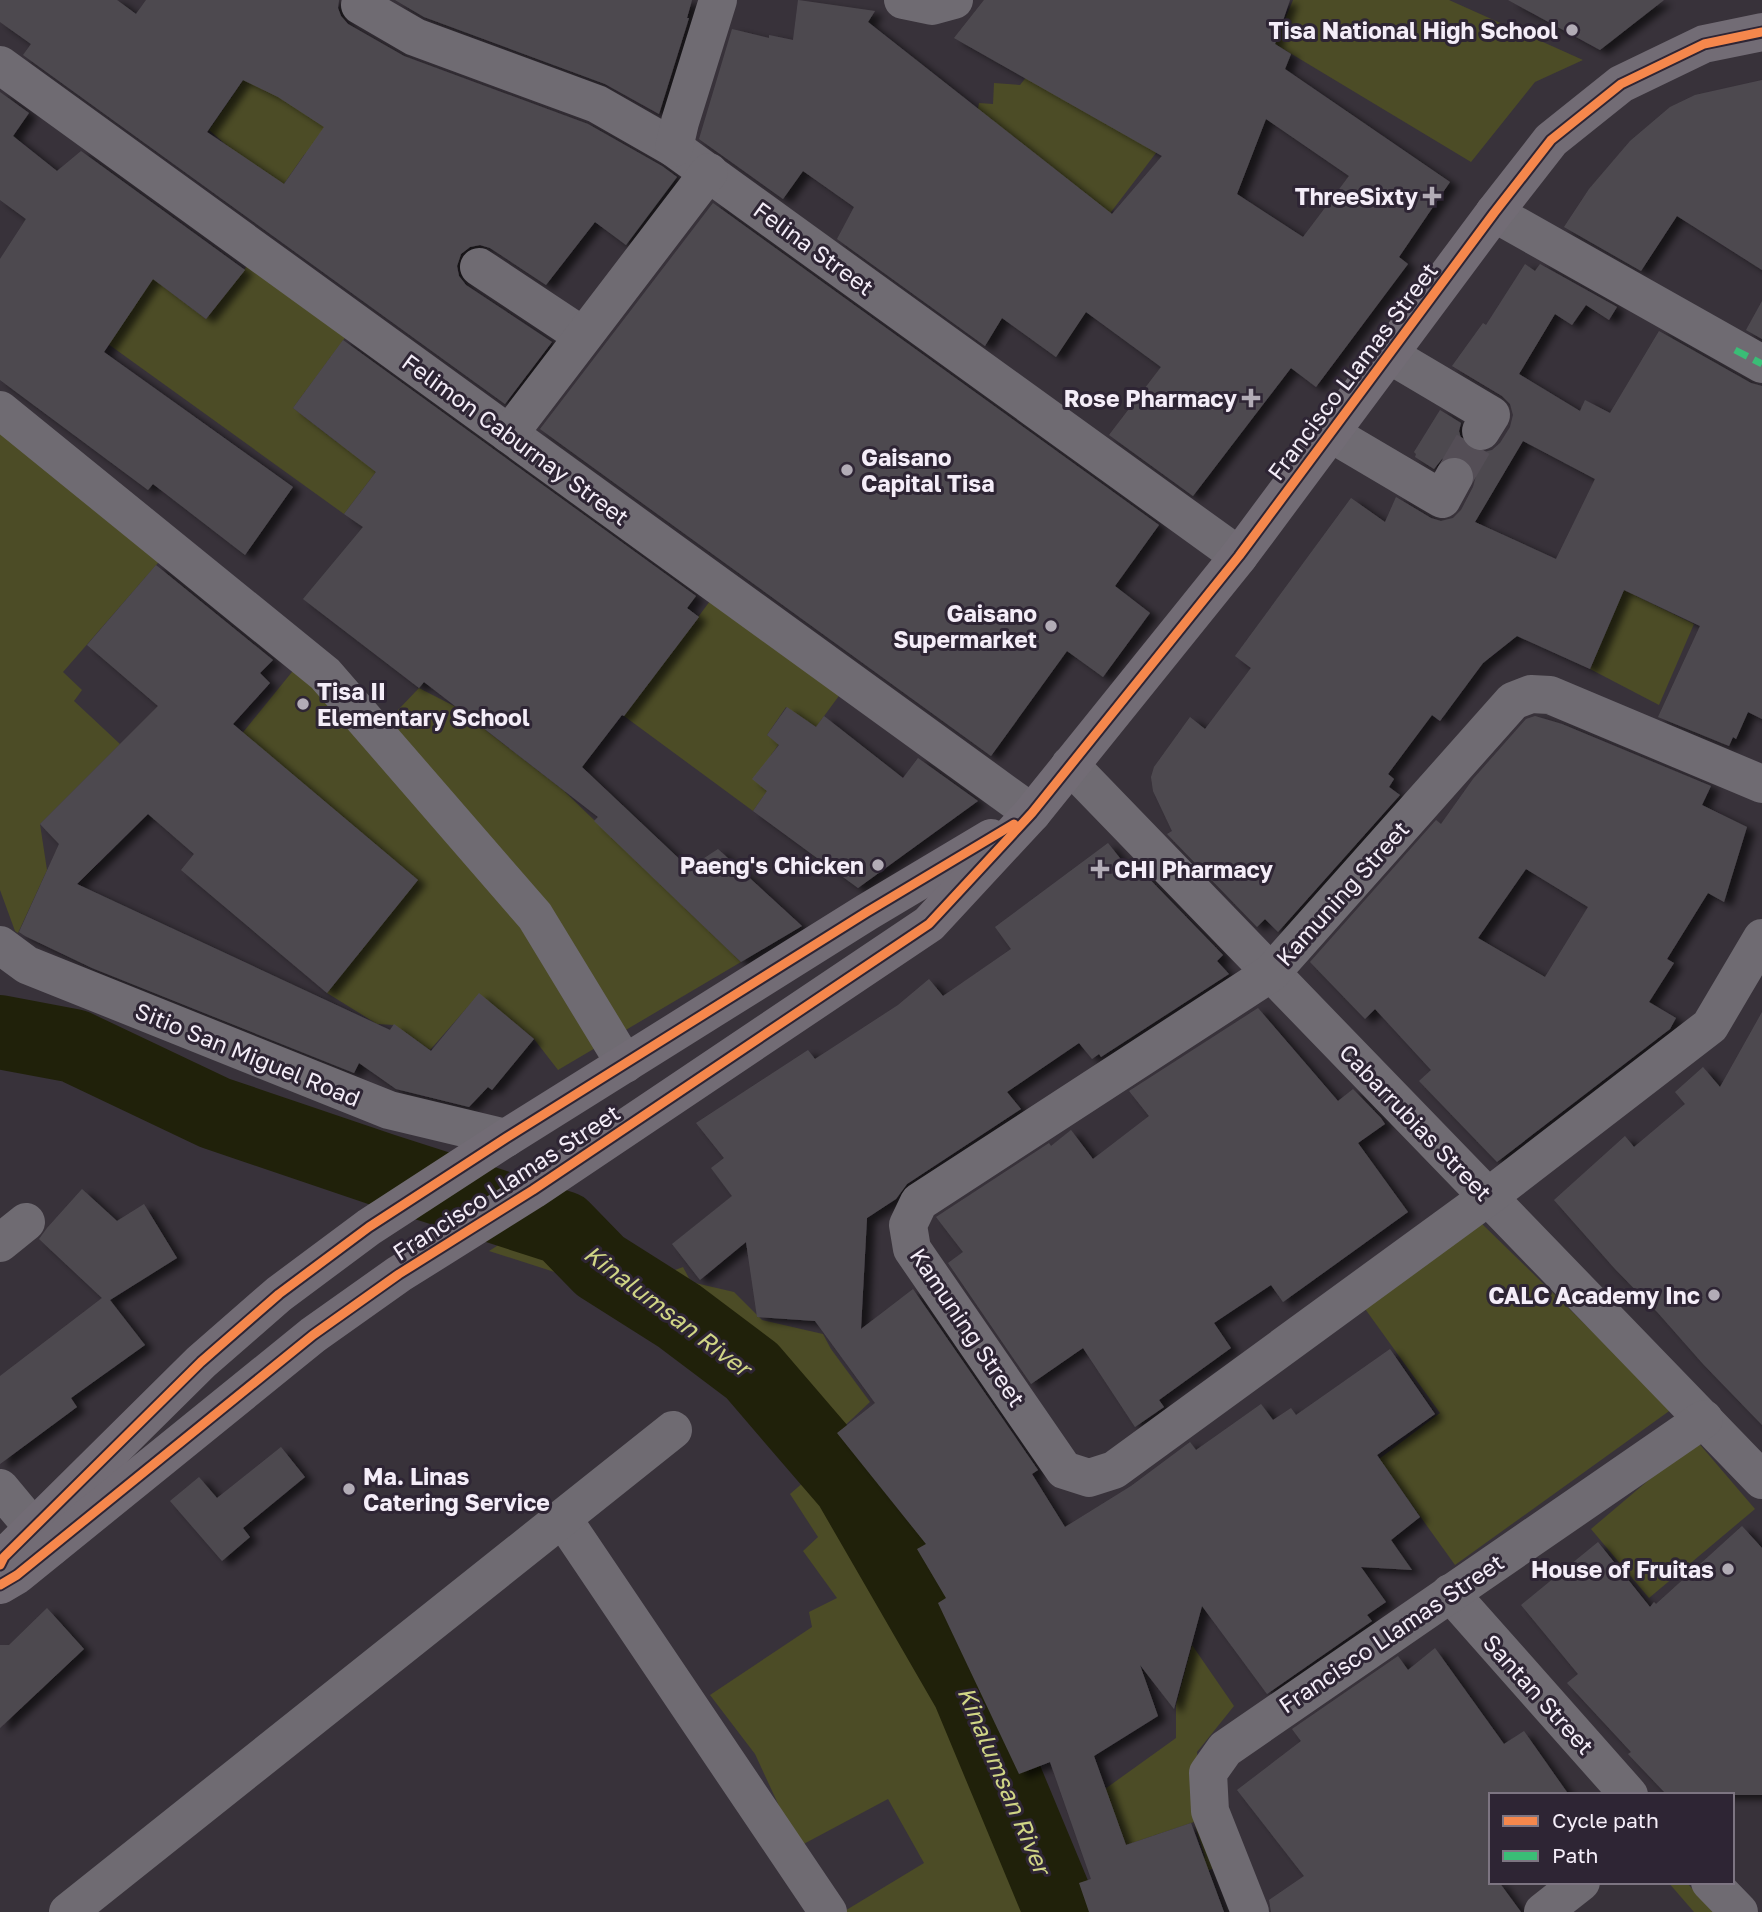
<svg xmlns="http://www.w3.org/2000/svg" width="1762" height="1912" font-family="'Golos Text',sans-serif">
<style>
.green{fill:#4c4c26}
.lines{fill:none;stroke-linecap:round;stroke-linejoin:round}
.river{stroke:#20210a;stroke-width:74}
.building{fill:#4e4a50;fill-rule:evenodd;filter:url(#shadow)}
.minor-tunnel{stroke:#544e56;stroke-width:38;stroke-dasharray:38 19;stroke-linecap:butt}
.minor{stroke:#6f6b72;stroke-width:38}
.major{stroke:#726c75;stroke-width:38}
.quiet{stroke:#3abd76;stroke-width:7;stroke-dasharray:14 7;stroke-linecap:butt}
.cycleway-casing{stroke:#2e2534;stroke-width:13}
.cycleway{stroke:#f5874c;stroke-width:9}
.poi-dot{fill:#b2acb6;stroke:#2e2534;stroke-width:2.5}
.labels{text-anchor:middle;dominant-baseline:central;stroke-width:6;stroke-linejoin:round;paint-order:stroke}
.poi-label{font-size:23px;font-weight:bold;fill:#f4edf8;stroke:#2e2534;text-anchor:end}
.street-label{font-size:23px;fill:#f4edf8;stroke:#2e2534}
.water-label{font-size:24px;font-style:italic;fill:#d0d585;stroke:#2e2534}
</style>
<defs>
<filter id="shadow"><feDropShadow dx="8" dy="4.5" stdDeviation="3.5" flood-color="#0009"/></filter>
</defs>
<rect width="100%" height="100%" fill="#38323a"/>
<g class="green">
<polygon points="1293,0 1449,0 1583,60 1535,82 1471,162 1275,44"/>
<polygon points="1058,37 1159,149 1108,216 974,129 979,103 993,104 994,83 1020,85"/>
<polygon points="244,79 339,126 304,155 283,185 231,149 209,130"/>
<polygon points="135,230 160,284 206,319 254,257 350,331 293,408 337,442 388,456 344,514 72,318"/>
<polygon points="0,400 164,556 63,672 82,690 74,701 120,744 40,824 47,870 18,933 15,931 0,890"/>
<polygon points="1624,590 1694,624 1659,705 1590,669"/>
<polygon points="713,597 844,689 816,727 786,707 767,735 779,744 771,755 767,791 753,811 624,716"/>
<polygon points="296,667 375,734 419,688 456,707 563,790 741,962 558,1070 534,1039 479,994 430,1050 394,1025 377,1024 327,993 417,880 236,741"/>
<polygon points="550,1212 568,1232 587,1234 591,1240 646,1281 683,1267 691,1282 734,1292 762,1320 823,1334 831,1349 870,1402 837,1433 842,1453 912,1556 969,1669 1018,1773 1038,1767 1048,1805 1078,1897 1059,1907 1061,1912 843,1912 924,1863 888,1799 798,1847 755,1754 710,1695 812,1627 809,1612 837,1598 803,1551 818,1537 790,1494 805,1481 787,1464 737,1395 692,1351 595,1285 489,1251"/>
<polygon points="1479,1221 1672,1409 1455,1565 1379,1459 1440,1413 1363,1306"/>
<polygon points="1696,1440 1755,1509 1649,1598 1591,1529"/>
<polygon points="1192,1645 1234,1706 1197,1752 1202,1811 1214,1868 1180,1883 1153,1876 1205,1857 1194,1822 1126,1845 1105,1789 1176,1738 1176,1705"/>
<polygon points="1668,1882 1686,1882 1714,1912 1694,1912"/>
</g>
<g class="lines">
<polyline class="river" points="0,1032 74,1046 215,1113 383,1170 563,1228 600,1266 679,1316 752,1371 850,1485 969,1691 1061,1912"/>
</g>
<g class="building">
<path d="M0 0H117L136 14 146 0H339L338 8 341 16 348 24 404 56 588 124 662 166 677 177 626 245 595 222 546 285 490 248 480 245 470 247 461 254 457 266 459 276 466 285 552 342 505 404 23 55 31 44 0 22ZM243 80 278 97 324 127 284 184 207 132Z"/>
<polygon points="395,0 692,0 687,18 689,18 659,114 605,84 424,17"/>
<path d="M798 0 875 11 868 22 1112 214 1162 156 954 38 984 0H1290L1275 44 1291 54 1285 69 1450 182 1399 257 1408 264 1316 387 1291 368 1193 496 1109 435 1161 367 1086 312 1056 357 1002 318 985 346 837 239 854 207 803 171 783 199 699 139 732 29 769 38V35L793 40ZM1266 119 1349 176 1303 237 1237 194Z"/>
<polygon points="1508,0 1664,0 1600,50"/>
<polygon points="1762,80 1762,270 1677,216 1641,271 1564,227 1589,189 1630,141 1670,107 1695,95"/>
<polygon points="0,92 29,113 13,136 57,171 81,151 245,270 206,319 153,279 104,352 293,487 245,555 153,484 148,490 0,380 0,259 26,219 0,200"/>
<polygon points="713,203 1159,525 1115,586 1150,613 1103,677 1067,651 991,756 540,429"/>
<path d="M1525 264 1535 271 1540 264 1617 307 1609 320 1586 305 1572 325 1555 314 1519 374 1580 411 1585 400 1610 413 1659 331 1751 383 1762 386V719L1748 712 1736 739 1733 737 1729 746 1658 717 1700 626 1624 590 1590 669 1517 636 1483 663 1440 721 1432 715 1388 774 1394 779 1389 787 1400 795 1278 932 1265 919 1257 927 1167 834 1172 831 1153 791 1151 777 1154 767 1190 717 1205 729 1251 668 1235 656 1351 498 1385 522 1396 497 1431 518 1441 521 1453 518 1461 510 1473 487 1476 476 1472 465 1464 458 1453 455 1442 459 1434 469 1415 457 1416 454 1414 452 1440 410 1461 423 1459 431 1462 442 1469 449 1480 453 1492 450 1500 443 1510 427 1513 415 1510 404 1502 396 1452 366 1483 323 1486 325ZM1523 441 1595 479 1556 559 1475 522Z"/>
<polygon points="1762,301 1762,339 1746,330"/>
<polygon points="343,340 696,596 687,608 699,617 624,716 622,715 582,767 689,868 718,849 802,926 741,962 594,821 598,817 424,682 419,688 303,599 363,527 344,514 376,472 293,408"/>
<polygon points="156,565 273,660 260,673 270,683 233,724 418,880 327,993 181,870 194,854 148,814 77,884 390,1030 394,1024 431,1051 479,993 534,1039 492,1090 488,1087 469,1107 396,1089 359,1063 354,1073 92,968 25,936 19,932 59,844 40,824 158,706 87,645"/>
<polygon points="787,707 816,727 824,716 903,778 918,758 978,801 858,888 753,811 767,791 752,779 779,745 767,735"/>
<path d="M1535 716 1562 724 1711 786 1702 805 1747 827 1724 902 1708 893 1667 959 1674 963 1649 1002 1676 1018 1670 1029 1497 1162 1419 1081 1431 1070 1375 1009 1365 1019 1310 962 1436 820 1441 824 1473 779 1526 719ZM1526 869 1588 907 1545 977 1478 938Z"/>
<polygon points="1108,843 1127,867 1133,862 1223,955 1217,961 1229,974 1101,1057 1099,1054 1092,1059 1079,1043 1007,1092 1021,1109 907,1184 896,1199 867,1218 861,1329 913,1289 1038,1470 1032,1474 1065,1527 1131,1486 1190,1442 1196,1450 1261,1404 1273,1420 1291,1408 1296,1415 1390,1349 1435,1414 1377,1455 1420,1517 1391,1540 1412,1570 1361,1567 1386,1602 1367,1615 1372,1621 1267,1694 1202,1606 1174,1709 1140,1665 1158,1716 1094,1756 1126,1845 1191,1823 1224,1912 1089,1912 1079,1883 1091,1879 1050,1762 1019,1774 938,1603 946,1598 917,1549 926,1544 837,1433 875,1403 815,1321 757,1317 746,1242 700,1280 672,1244 732,1196 711,1168 724,1158 696,1123 808,1050 815,1059 898,1005 929,979 943,996 1011,949 995,927"/>
<polygon points="1258,1008 1338,1101 1353,1089 1381,1118 1385,1124 1358,1143 1408,1212 1283,1302 1271,1285 1214,1323 1231,1348 1159,1400 1164,1407 1135,1427 1083,1348 1031,1384 948,1263 963,1252 936,1217 1049,1143 1051,1146 1071,1130 1093,1159 1149,1116 1129,1091"/>
<polygon points="1762,1012 1762,1425 1703,1364 1658,1313 1615,1269 1554,1200 1625,1136 1634,1147 1685,1104 1675,1092 1703,1067 1720,1087"/>
<polygon points="82,1189 117,1221 144,1204 177,1258 110,1300 145,1345 71,1398 77,1407 0,1464 0,1376 102,1298 39,1239 47,1228"/>
<polygon points="281,1447 305,1477 243,1528 250,1537 222,1561 170,1501 199,1477 217,1498"/>
<polygon points="1742,1526 1762,1548 1762,1795 1667,1795 1628,1754 1631,1752 1567,1683 1578,1674 1521,1605 1598,1542 1650,1607 1654,1602 1656,1604"/>
<polygon points="47,1608 84,1649 0,1728 0,1645 9,1645"/>
<polygon points="1435,1648 1504,1744 1524,1731 1569,1795 1491,1795 1491,1882 1499,1882 1521,1912 1271,1912 1269,1900 1304,1876 1237,1790 1301,1741 1292,1729 1398,1656 1408,1670"/>
</g>
<g class="lines">
<polyline class="minor-tunnel" points="1454,477 1481,431"/>
<g class="minor">
<polyline points="362,0 360,5 415,37 597,104 674,148 1239,556"/>
<polyline points="903,0 932,6 954,0"/>
<polyline points="0,65 1032,813"/>
<polyline points="674,148 680,122 718,0"/>
<polyline points="1494,213 1762,364"/>
<polyline points="479,267 583,336"/>
<polyline points="1388,354 1491,415 1481,431"/>
<polyline points="0,410 325,674 535,916 625,1064"/>
<polyline points="1330,433 1442,499 1454,477"/>
<polyline points="509,434 709,172"/>
<polyline points="1070,765 1762,1480"/>
<polyline points="1762,784 1550,695 1531,694 1513,701 1271,973 919,1202 908,1225 912,1249 1064,1470 1089,1478 1114,1470 1488,1197 1710,1026 1762,938"/>
<polyline points="0,945 27,965 389,1110 506,1138"/>
<polyline points="0,1243 26,1222"/>
<polyline points="0,1488 50,1548"/>
<polyline points="563,1519 828,1912"/>
<polyline points="1450,1593 1629,1795"/>
<polyline points="1710,1882 1739,1912"/>
<polyline points="68,1912 673,1430"/>
<polyline points="1250,1912 1210,1811 1208,1773 1225,1749 1704,1419"/>
<polyline points="1543,1912 1581,1882"/>
</g>
<g class="major">
<polyline points="6,1555 201,1362 279,1294 369,1227 506,1138 867,912 991,838"/>
<polyline points="0,1585 17,1575 313,1335 399,1274 533,1190 929,924 1032,813 1239,556 1494,213 1551,140 1621,84 1704,44 1762,32"/>
</g>
<polyline class="quiet" points="1735,350 1762,364"/>
<g class="cycleway-casing">
<g id="cycleway">
<polyline points="0,1565 4,1557 201,1362 279,1294 369,1227 506,1138 867,912 1014,824"/>
<polyline points="0,1585 17,1575 313,1335 399,1274 533,1190 929,924 1032,813 1239,556 1494,213 1551,140 1621,84 1704,44 1762,32"/>
</g>
</g>
<use href="#cycleway" class="cycleway"/>
</g>
<g class="poi-dot">
<circle cx="1572" cy="30" r="7"/>
<path d="M1428.5 185.5h7v7h7v7h-7v7h-7v-7h-7v-7h7z"/>
<path d="M1247.5 387.5h7v7h7v7h-7v7h-7v-7h-7v-7h7z"/>
<circle cx="847" cy="470" r="7"/>
<circle cx="1051" cy="626" r="7"/>
<circle cx="303" cy="704" r="7"/>
<circle cx="878" cy="865" r="7"/>
<path d="M1096.5 858.5h7v7h7v7h-7v7h-7v-7h-7v-7h7z"/>
<circle cx="1714" cy="1295" r="7"/>
<circle cx="349" cy="1489" r="7"/>
<circle cx="1728" cy="1569" r="7"/>
</g>
<g class="labels">
<g class="poi-label">
<text x="1558" y="30">Tisa National High School</text>
<text x="1418" y="196">ThreeSixty</text>
<text x="1237" y="398">Rose Pharmacy</text>
<text x="861" y="457" text-anchor="start">Gaisano<tspan x="861" dy="26">Capital Tisa</tspan></text>
<text x="1037" y="613">Gaisano<tspan x="1037" dy="26">Supermarket</tspan></text>
<text x="317" y="691" text-anchor="start">Tisa II<tspan x="317" dy="26">Elementary School</tspan></text>
<text x="864" y="865">Paeng's Chicken</text>
<text x="1114" y="869" text-anchor="start">CHI Pharmacy</text>
<text x="1700" y="1295">CALC Academy Inc</text>
<text x="363" y="1476" text-anchor="start">Ma. Linas<tspan x="363" dy="26">Catering Service</tspan></text>
<text x="1714" y="1569">House of Fruitas</text>
</g>
<g class="street-label">
<text transform="translate(814 248) rotate(36)">Felina Street</text>
<text transform="translate(1352 371) rotate(-53)">Francisco Llamas Street</text>
<text transform="translate(516 439) rotate(36)">Felimon Caburnay Street</text>
<text transform="translate(1342 893) rotate(-48)">Kamuning Street</text>
<text transform="translate(248 1054) rotate(22)">Sitio San Miguel Road</text>
<text transform="translate(1416 1122) rotate(46)">Cabarrubias Street</text>
<text transform="translate(506 1182) rotate(-33)">Francisco Llamas Street</text>
<text transform="translate(968 1327) rotate(56)">Kamuning Street</text>
<text transform="translate(1391 1633) rotate(-34)">Francisco Llamas Street</text>
<text transform="translate(1539 1694) rotate(48)">Santan Street</text>
</g>
<g class="water-label">
<text transform="translate(668 1310) rotate(37)">Kinalumsan River</text>
<text transform="translate(1005 1780) rotate(67)">Kinalumsan River</text>
</g>
</g>
<rect x="1489" y="1793" width="245" height="91" fill="#2e2534" stroke="#7d7582" stroke-width="2"/>
<rect x="1503" y="1816" width="35" height="10" fill="#f5874c" stroke="#7d7582" stroke-width="2"/>
<text x="1552" y="1828" font-size="21" fill="#f4edf8">Cycle path</text>
<rect x="1503" y="1851" width="35" height="10" fill="#3abd76" stroke="#7d7582" stroke-width="2"/>
<text x="1552" y="1863" font-size="21" fill="#f4edf8">Path</text>
</svg>
